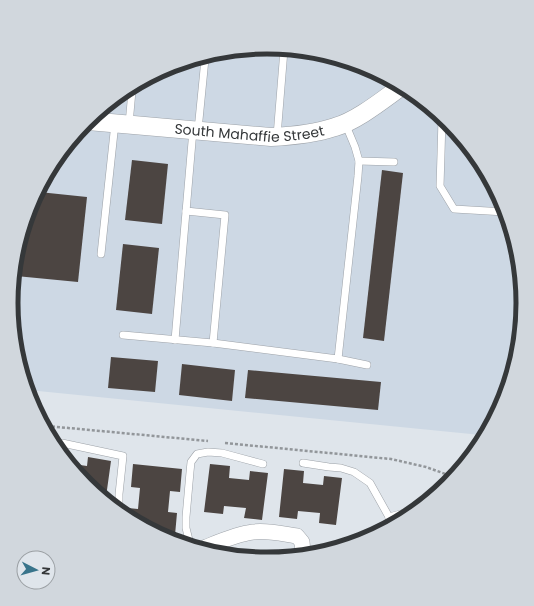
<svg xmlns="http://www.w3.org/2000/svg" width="534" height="606" font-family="Poppins,sans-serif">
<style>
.built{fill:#cdd8e4}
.building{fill:#4c4542}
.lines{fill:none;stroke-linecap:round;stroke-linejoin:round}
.service-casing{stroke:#9da2a8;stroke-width:8}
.minor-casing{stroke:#9da2a8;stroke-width:16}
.tertiary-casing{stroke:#9da2a8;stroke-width:19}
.path{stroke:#92969a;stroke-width:2.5;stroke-dasharray:3 2;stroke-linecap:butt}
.service{stroke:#fff;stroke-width:7}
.minor{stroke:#fff;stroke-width:15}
.tertiary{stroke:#fff;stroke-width:18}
.labels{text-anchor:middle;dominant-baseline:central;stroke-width:4;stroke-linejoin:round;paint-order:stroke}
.street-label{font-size:14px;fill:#35383a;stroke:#dfe5eb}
.rim{fill:none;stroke:#35383a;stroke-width:5}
</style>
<rect width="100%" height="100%" fill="#dfe5eb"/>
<polygon class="built" points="267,47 365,67 448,122 504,205 523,303 503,401 481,435 28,390 11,303 31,205 86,122 169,66"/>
<g class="building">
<polygon points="132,160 168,164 162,224 125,220"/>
<polygon points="382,170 403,173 384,341 363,338"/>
<polygon points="39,192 87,197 78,282 16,276 31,205"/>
<polygon points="123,244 159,248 152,314 116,310"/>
<polygon points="111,357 158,361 155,392 108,388"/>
<polygon points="182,364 235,370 232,401 179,395"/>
<polygon points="248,370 381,382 378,410 245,398"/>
<polygon points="88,457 111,461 106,497 86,484 73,464 87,466"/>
<polygon points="133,464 182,469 180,492 170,491 168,512 177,513 175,535 161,534 128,512 128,508 138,509 140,488 131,487"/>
<polygon points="210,464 230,466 229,478 249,480 250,471 268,473 262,520 244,518 246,508 224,506 223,514 204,512"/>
<polygon points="284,469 304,471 303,483 323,485 324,476 342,478 336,525 319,523 320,513 298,511 297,519 279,517"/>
<polygon points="341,543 341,544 324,548 324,544"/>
<polygon points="282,552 283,556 267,559 258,557"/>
</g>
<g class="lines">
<g class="service-casing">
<g id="service">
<polyline points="442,118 441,154 440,186 454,209 505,212"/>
<polyline points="129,124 132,91"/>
<polyline points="198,130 205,59"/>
<polyline points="277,136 284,50"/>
<polyline points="359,161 394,162"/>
<polyline points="186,211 225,215 213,343"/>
<polyline points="101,254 115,123"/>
<polyline points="123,335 213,343 338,359 358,176 359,161 355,147 345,123"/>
<polyline points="175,340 193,130"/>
<polyline points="338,359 367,365"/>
<polyline points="62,443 123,456 119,494 119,506"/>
<polyline points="303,463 329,467 341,468 354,472 370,483 389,517"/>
<polyline points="389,523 389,517 404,513"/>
<polyline points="190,544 186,528 186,517 190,472 191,462 197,454 208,452 222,453 263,464"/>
</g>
</g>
<g class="minor-casing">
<path id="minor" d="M206 547C221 541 237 534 253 532 268 530 283 534 297 536L302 542 303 552"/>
</g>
<g class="tertiary-casing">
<g id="tertiary">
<path id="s1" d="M88 121 271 137C293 136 314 134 335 127 356 121 380 102 398 89"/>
</g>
</g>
<g class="path">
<polyline points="47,426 208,441"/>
<polyline points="225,443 391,459 426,467 451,476 452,478"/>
</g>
<use href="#service" class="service"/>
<use href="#minor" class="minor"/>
<use href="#tertiary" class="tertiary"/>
</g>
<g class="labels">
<g class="street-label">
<text stroke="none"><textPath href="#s1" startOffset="162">South Mahaffie Street</textPath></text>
</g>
</g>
<path d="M0 0H534V606H0ZM18 303a249 249 0 1 1 498 0a249 249 0 1 1-498 0Z" fill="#d1d7dd" fill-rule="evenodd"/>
<path class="rim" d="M18 303a249 249 0 1 1 498 0a249 249 0 1 1-498 0Z"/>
<g transform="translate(36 570) rotate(96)"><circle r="19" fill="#dfe5eb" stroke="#9ba0a4"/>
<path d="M0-3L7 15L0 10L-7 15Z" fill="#38748b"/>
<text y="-6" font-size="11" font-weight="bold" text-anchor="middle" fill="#35383a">N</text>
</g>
</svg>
